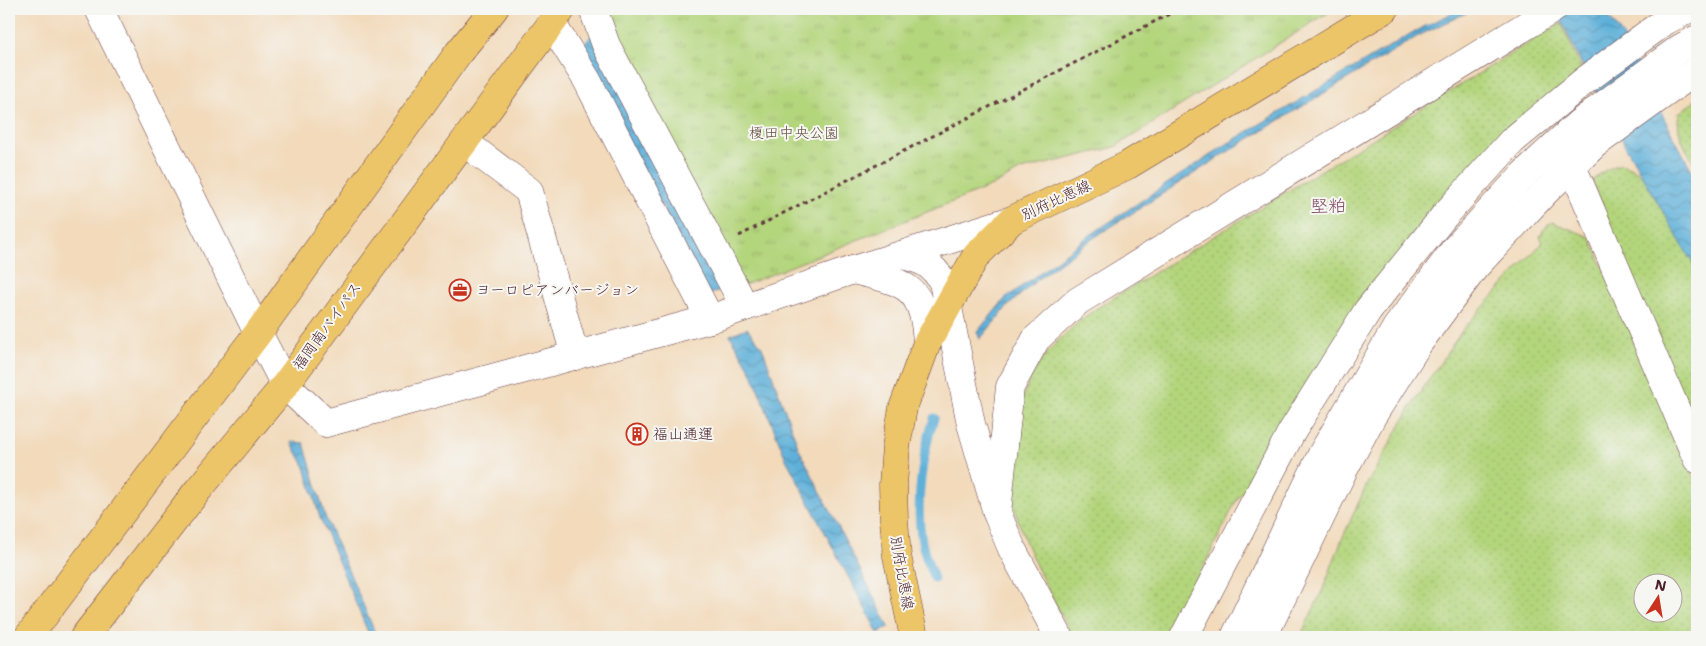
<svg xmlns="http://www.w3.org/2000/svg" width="1706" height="646" font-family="'Shantell Sans','Klee One',sans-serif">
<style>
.grass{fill:url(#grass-dots);stroke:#7e7a54;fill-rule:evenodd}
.park{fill:url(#park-tufts);stroke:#7e7a54}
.water{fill:url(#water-waves);stroke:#546882}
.pier{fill:#f2dabb}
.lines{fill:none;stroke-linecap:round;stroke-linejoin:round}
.stream{stroke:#5eb0d9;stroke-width:9}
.minor-casing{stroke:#633b41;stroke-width:29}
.major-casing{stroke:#633b41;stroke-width:29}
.highway-casing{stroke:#633b41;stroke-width:29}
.path{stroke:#633b41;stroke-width:3;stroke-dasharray:4 4;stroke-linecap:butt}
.minor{stroke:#fff;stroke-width:28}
.major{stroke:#edc569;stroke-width:28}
.highway{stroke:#edc569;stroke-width:28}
.labels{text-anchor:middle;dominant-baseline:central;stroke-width:4;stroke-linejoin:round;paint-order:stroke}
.park-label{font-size:15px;fill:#644c3f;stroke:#f6f6f2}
.street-label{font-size:15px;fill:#4a1f2b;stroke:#f6f6f2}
.poi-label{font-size:15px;fill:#4a1f2b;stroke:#f6f6f2;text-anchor:start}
.quarter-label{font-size:18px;fill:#834f69;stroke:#f6f6f2}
</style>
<defs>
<pattern id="grass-dots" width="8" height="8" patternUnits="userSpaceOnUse" patternTransform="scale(1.25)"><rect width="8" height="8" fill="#b3d57c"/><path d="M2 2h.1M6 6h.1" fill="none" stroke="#9bb66b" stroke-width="1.8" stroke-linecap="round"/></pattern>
<pattern id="park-tufts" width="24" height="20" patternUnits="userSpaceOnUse" patternTransform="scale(1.25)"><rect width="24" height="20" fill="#b3d57c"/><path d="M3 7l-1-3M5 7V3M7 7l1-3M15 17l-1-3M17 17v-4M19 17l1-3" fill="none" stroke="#9bb66b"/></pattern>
<pattern id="water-waves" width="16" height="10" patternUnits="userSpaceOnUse" patternTransform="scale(1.25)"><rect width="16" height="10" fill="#5eb0d9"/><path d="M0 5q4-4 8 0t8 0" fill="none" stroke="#508fb0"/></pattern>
</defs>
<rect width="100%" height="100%" fill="#f6f6f2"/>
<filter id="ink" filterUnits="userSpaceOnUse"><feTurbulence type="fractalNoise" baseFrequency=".02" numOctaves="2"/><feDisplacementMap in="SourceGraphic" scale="10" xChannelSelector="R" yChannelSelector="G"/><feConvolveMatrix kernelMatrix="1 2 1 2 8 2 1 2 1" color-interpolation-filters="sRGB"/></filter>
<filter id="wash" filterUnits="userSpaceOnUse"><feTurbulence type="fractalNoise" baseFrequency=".0096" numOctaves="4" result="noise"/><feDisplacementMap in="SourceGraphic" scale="20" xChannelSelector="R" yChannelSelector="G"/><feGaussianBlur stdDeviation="1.12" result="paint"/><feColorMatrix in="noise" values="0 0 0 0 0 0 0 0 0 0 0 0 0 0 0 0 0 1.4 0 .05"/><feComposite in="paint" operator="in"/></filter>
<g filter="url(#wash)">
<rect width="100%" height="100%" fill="#f2dabb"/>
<g class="grass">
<path d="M1561 23 1583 72 1530 116 1265 468 1238 497 1205 564 1163 637H1073C1052 596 1027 555 1015 510 1010 493 1014 474 1015 457 1016 441 1016 423 1020 408 1029 365 1060 336 1094 310Z"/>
<path d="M1697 99V168C1687 151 1675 134 1679 113Z"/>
<polygon points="1620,164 1630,167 1643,176 1697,270 1697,448 1592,181 1604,171"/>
<path d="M1552 222 1590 237 1697 483V637H1300L1323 589 1342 539 1367 484 1415 400 1464 328 1543 242 1540 237 1544 229ZM1644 584H1674V614H1644Z"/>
</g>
<polygon class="park" points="609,9 1334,9 1115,147 1021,170 992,186 742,286 602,20"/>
<g class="water">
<polygon points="586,9 600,44 720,290 709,295 579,50"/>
<polygon points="1461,9 1474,9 1418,36 1229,151 1092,239 1039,278 1008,306 980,339 977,332 1005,299 1090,235 1227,144 1415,31"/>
<polygon points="1556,9 1603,9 1625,39 1667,124 1697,180 1697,271 1627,149 1583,67"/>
<polygon points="747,328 762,347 799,449 889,627 878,633 786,459 750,369 730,335"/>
<polygon points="291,442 304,443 325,516 377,637 370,637 320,518 305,467"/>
</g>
<polygon class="pier" points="560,9 586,9 596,29 579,50"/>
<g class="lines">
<path class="stream" d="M934 418C922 456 915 502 922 542 924 555 930 567 934 579"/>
</g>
</g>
<g filter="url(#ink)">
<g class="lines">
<g class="minor-casing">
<g id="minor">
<polyline points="99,9 258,333 285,385 326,423 710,319 853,270 1012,220"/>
<polyline points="593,9 606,45 745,307"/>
<polyline points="552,24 587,80 710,319"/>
<polyline points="464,142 529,191 575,356"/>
<polyline points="1572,166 1697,459"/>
<path d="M902 255C922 259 932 264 943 282L971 424 997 513 1012 549 1059 637"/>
<path d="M853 270C905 283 924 284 927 343"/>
<polyline points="997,513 1010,387 1036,339 1078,301 1553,9"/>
<polyline points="1184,637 1291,433 1368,310 1445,215 1512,141 1583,82 1665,21 1688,9"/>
<polyline points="1235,637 1323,452 1396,328 1455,249 1525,173 1578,124 1679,49 1697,39"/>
<polyline points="1263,637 1343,471 1373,415 1418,344 1475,267 1544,193 1595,144 1697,70"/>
</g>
</g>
<g class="major-casing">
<polyline id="major" points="914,637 897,556 894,520 893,484 896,447 903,408 927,343 976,256 1012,220 1128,165 1385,9"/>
</g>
<g class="highway-casing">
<g id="highway">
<polyline points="28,637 258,333 459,52 494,9"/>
<polyline points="84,637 198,490 285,385 562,9"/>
</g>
</g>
<polyline class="path" points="739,236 1179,9"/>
<use href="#minor" class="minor"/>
<use href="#major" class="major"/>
<use href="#highway" class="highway"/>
</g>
</g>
<defs>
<g id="office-ring" transform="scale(1.125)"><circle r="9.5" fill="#f6f6f2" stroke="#c8321e" stroke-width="1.5"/><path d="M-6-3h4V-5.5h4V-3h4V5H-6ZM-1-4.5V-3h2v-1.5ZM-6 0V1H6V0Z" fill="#c8321e"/></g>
<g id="building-ring" transform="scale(1.125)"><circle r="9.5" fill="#f6f6f2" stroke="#c8321e" stroke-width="1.5"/><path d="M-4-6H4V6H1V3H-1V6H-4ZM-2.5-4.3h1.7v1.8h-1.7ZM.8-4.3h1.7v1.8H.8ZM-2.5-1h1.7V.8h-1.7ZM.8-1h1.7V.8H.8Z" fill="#c8321e"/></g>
</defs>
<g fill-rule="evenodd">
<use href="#office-ring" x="460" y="290"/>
<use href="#building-ring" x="637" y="434"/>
</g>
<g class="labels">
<g class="park-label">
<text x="794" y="133">榎田中央公園</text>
</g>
<g class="street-label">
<text transform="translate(1056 200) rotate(-25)">別府比恵線</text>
<text transform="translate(327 326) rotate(-54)">福岡南バイパス</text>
<text transform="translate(902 573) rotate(80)">別府比恵線</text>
</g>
<g class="poi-label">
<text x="476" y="290">ヨーロピアンバージョン</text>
<text x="653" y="434">福山通運</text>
</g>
<g class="quarter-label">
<text x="1328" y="206">堅粕</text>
</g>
</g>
<rect width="1706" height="646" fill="none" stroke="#f6f6f2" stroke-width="30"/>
<g transform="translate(1658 598) rotate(12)"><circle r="24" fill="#f6f6f2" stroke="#b1a0a2"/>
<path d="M0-4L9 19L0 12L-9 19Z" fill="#c8321e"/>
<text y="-8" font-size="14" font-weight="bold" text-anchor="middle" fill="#4a1f2b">N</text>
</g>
</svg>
